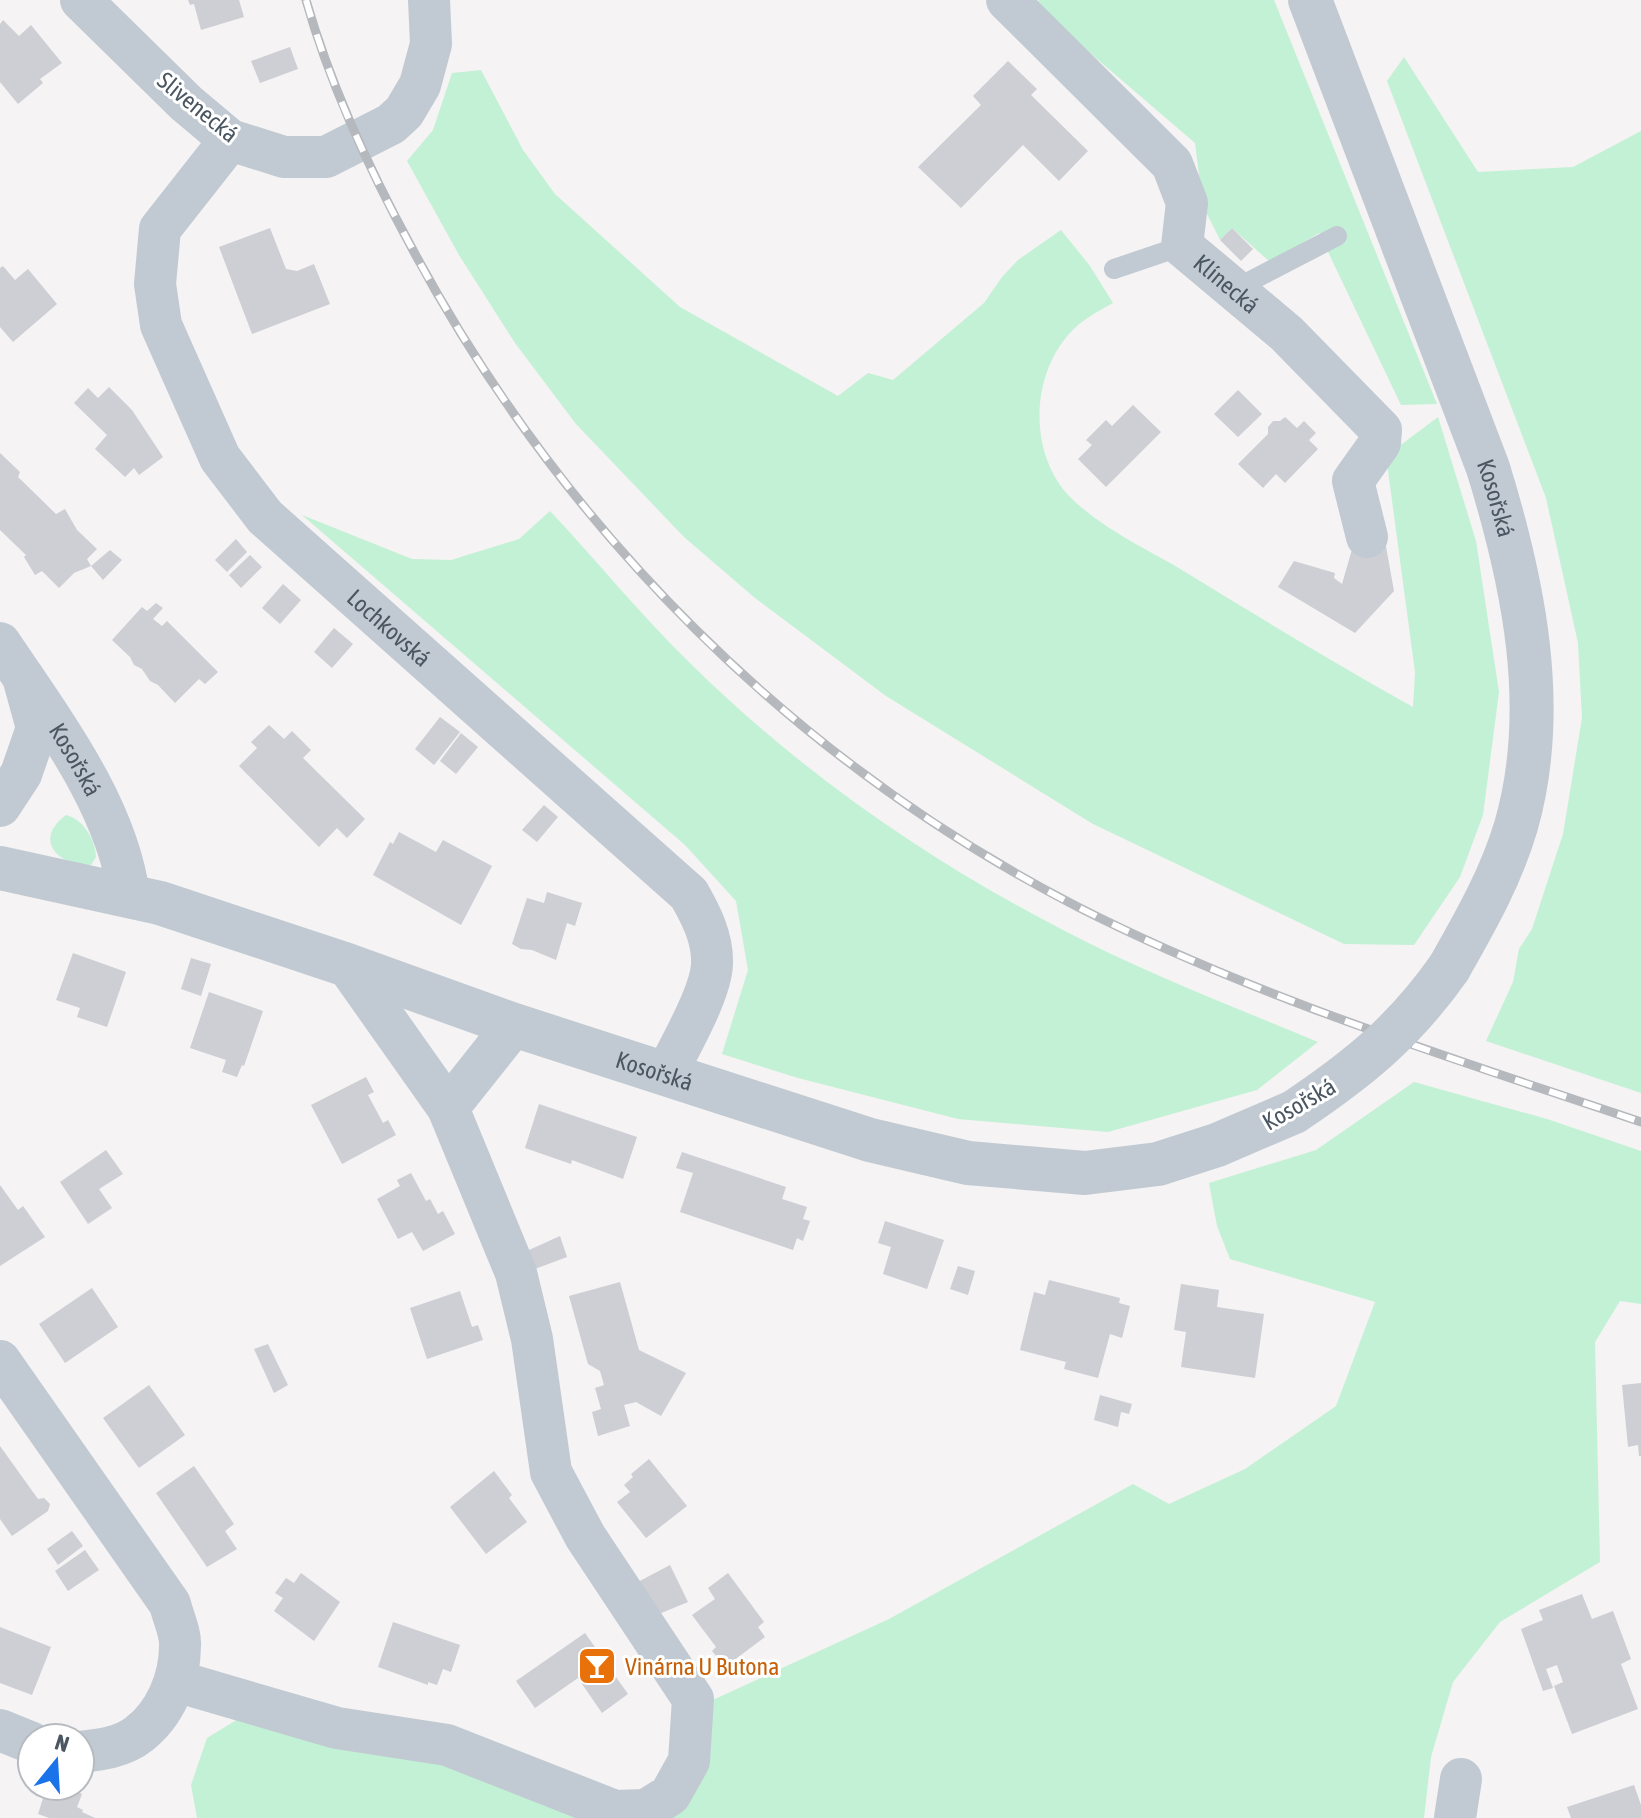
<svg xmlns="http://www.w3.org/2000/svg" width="1641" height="1818" font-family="'Asap Condensed',sans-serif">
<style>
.green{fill:#c3f1d5}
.building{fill:#cdcfd5}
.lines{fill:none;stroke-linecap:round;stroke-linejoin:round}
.service{stroke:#c1cad2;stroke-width:20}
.minor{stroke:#c1cad2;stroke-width:42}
.tertiary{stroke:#c1cad2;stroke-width:44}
.rail-casing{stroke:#b5b8bd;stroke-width:9}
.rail{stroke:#fff;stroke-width:6;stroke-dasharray:18;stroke-linecap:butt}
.tertiary-bridge{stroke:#c1cad2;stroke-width:44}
.labels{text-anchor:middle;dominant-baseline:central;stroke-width:6;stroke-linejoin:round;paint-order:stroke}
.street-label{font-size:24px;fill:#4a5661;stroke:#fff}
.food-label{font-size:24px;fill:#c56008;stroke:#fff;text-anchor:start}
</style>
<rect width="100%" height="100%" fill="#f5f3f3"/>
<g class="green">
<polygon points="1039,0 1274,0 1437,404 1401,405 1319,233 1270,262 1232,228 1220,240 1203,206 1195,143 1034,5"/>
<polygon points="1404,57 1478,172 1573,167 1641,131 1641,1093 1486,1041 1513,982 1519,949 1532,929 1563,834 1582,718 1578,643 1546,498 1387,81"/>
<path d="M481 70 523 150 555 194 680 307 838 396 868 373 893 380 984 303 1002 277 1018 260 1061 230 1090 266 1113 303C1097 312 1081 320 1069 334 1030 378 1029 454 1070 497 1101 528 1145 548 1182 570 1258 617 1335 663 1413 707L1415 672 1386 456 1438 417 1476 541 1499 692 1483 815 1460 877 1414 945 1344 944 1093 824 886 696 755 598 684 537 576 424 515 343 459 255 407 161 433 130 452 73Z"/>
<path d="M550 511C599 563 643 618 694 667 802 773 929 861 1063 930 1145 973 1232 1006 1318 1042L1257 1090 1108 1132 958 1119 798 1078 722 1054 748 970 736 901 685 845 302 515 412 559 451 560 519 539Z"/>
<path d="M66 815C83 819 95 839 96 857L91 865C57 866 33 839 66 815Z"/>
<polygon points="1414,1082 1547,1119 1641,1151 1641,1304 1620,1301 1595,1342 1600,1562 1500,1622 1453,1682 1431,1757 1424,1818 649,1818 704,1704 889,1619 1133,1484 1169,1504 1245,1469 1336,1406 1375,1302 1230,1259 1217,1226 1209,1183 1316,1150"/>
<polygon points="238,1719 436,1762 617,1818 197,1818 191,1785 207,1738"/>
</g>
<g class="building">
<polygon points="188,0 239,0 244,17 201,30 194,4 190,5"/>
<polygon points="3,20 19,36 31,25 62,63 40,79 43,83 18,104 0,82 0,24"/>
<polygon points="290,47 298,69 260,83 251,61"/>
<polygon points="1008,61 1037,89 1031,95 1088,151 1059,181 1023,145 961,208 918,167 981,105 973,96"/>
<polygon points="270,228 286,269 297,271 314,264 330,304 252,334 219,247"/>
<polygon points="1232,228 1253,249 1241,261 1220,240"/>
<polygon points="3,266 15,280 28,269 57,304 13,342 0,327 0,268"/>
<polygon points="109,387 132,410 163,457 139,475 134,468 125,477 95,449 107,435 74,403 88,388 98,398"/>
<polygon points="1238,390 1262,414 1238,437 1214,414"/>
<polygon points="1133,405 1161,432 1106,487 1078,459 1092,445 1086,440 1106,420 1112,426"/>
<polygon points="1285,417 1297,428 1304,421 1316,433 1309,440 1318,449 1285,483 1276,474 1263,488 1238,464 1268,434 1268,427 1273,421 1280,421"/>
<polygon points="0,453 20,472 18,477 56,514 65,509 77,530 97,549 87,559 91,566 74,573 59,588 42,571 35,575 24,557 26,555 0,530"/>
<polygon points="236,539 247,552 227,572 215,560"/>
<polygon points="1385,541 1394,591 1355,633 1278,587 1294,561 1335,573 1334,578 1342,584 1353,546"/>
<polygon points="110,550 122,560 103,580 91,566"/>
<polygon points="250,555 262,567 241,588 229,575"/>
<polygon points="283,584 301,600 280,624 262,608"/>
<polygon points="156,603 163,608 153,619 162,626 167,621 218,672 205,684 199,679 175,703 158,685 150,681 142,669 134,665 130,657 112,640 142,607 147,611"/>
<polygon points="334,628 353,644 332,668 314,652"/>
<polygon points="440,717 460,732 434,765 415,749"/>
<polygon points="269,725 284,739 292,731 311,750 303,758 365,819 347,838 337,828 319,847 239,766 257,748 251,742"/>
<polygon points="461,733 478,747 456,774 440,761"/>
<polygon points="544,805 558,817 537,842 522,830"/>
<polygon points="399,832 436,852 443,840 492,866 461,925 373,875 390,842 393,844"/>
<polygon points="547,892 582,903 575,926 567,923 556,960 532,950 521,949 512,944 527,898 544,903"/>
<polygon points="73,953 126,972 107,1027 77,1017 80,1008 56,1000"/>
<polygon points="191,958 211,964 201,996 181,989"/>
<polygon points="209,992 263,1011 244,1066 242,1065 237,1077 222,1072 226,1060 190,1048"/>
<polygon points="366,1077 374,1092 368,1095 383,1123 388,1120 396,1135 342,1164 311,1105"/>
<polygon points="539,1104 637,1137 623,1179 572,1160 571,1164 525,1148"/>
<polygon points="106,1150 123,1174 99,1189 112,1208 88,1224 60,1182"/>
<polygon points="682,1152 786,1187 782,1199 807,1207 803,1219 810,1221 803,1241 797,1238 793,1250 680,1212 693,1173 676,1168"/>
<polygon points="411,1173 426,1201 430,1199 438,1214 443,1211 455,1234 423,1251 412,1232 398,1239 377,1199 400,1186 397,1180"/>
<polygon points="0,1185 18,1210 23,1206 45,1237 0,1266"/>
<polygon points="885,1221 944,1240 927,1289 883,1274 891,1247 878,1243"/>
<polygon points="560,1236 567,1257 535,1269 529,1250"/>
<polygon points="958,1266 975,1271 968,1295 950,1289"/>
<polygon points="1049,1280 1120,1298 1119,1303 1130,1306 1122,1338 1110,1334 1098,1378 1064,1369 1066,1362 1020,1350 1034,1292 1045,1295"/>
<polygon points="620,1282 639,1350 686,1373 661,1416 636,1402 624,1405 630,1426 598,1436 592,1412 601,1409 595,1388 604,1385 600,1371 588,1364 569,1296"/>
<polygon points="1181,1284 1219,1290 1217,1307 1264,1314 1255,1378 1181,1367 1186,1332 1174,1330"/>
<polygon points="92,1288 118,1327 65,1363 39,1324"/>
<polygon points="460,1291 472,1327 478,1325 483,1340 427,1359 410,1308"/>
<polygon points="268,1344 288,1385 274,1393 254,1349"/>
<polygon points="1641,1383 1641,1456 1639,1456 1638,1445 1628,1447 1622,1385"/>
<polygon points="149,1385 185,1435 139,1468 103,1418"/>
<polygon points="1100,1395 1132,1404 1129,1414 1121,1412 1118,1427 1094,1420"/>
<polygon points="0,1446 38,1499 44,1498 50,1504 48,1511 12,1536 0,1519"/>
<polygon points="649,1459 687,1506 646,1538 617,1502 630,1492 624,1485 633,1477 631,1474"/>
<polygon points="194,1466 234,1524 225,1531 237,1549 207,1567 156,1493"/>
<polygon points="494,1471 512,1495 509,1498 527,1522 486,1554 450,1507"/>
<polygon points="72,1531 83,1546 58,1565 47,1549"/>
<polygon points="85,1550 99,1570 68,1591 55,1571"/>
<polygon points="670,1565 688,1602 659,1614 636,1583"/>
<polygon points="301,1573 340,1602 314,1641 274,1611 283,1598 275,1593 286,1578 294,1583"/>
<polygon points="728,1573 764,1622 758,1627 765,1637 725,1667 712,1651 716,1647 692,1615 715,1599 708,1588"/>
<polygon points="1582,1594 1592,1619 1613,1611 1631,1659 1621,1664 1638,1709 1572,1734 1554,1686 1563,1682 1557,1665 1546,1669 1553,1688 1543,1691 1521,1629 1543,1620 1539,1610"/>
<polygon points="393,1622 460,1645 451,1672 443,1669 437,1685 428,1682 428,1685 378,1667"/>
<polygon points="0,1627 51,1647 32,1695 0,1683"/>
<polygon points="585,1633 628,1694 602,1713 578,1678 535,1708 516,1681"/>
<polygon points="1634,1785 1641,1805 1641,1818 1571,1818 1567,1807"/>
<polygon points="47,1786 64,1786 82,1794 77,1807 83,1810 82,1812 95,1818 49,1818 38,1814"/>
</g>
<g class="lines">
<g class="service">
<polyline points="1114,269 1182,246"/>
<polyline points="1235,289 1337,236"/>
</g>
<g class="minor">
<polyline points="81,0 186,103 230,140 284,157 326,157 391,124 404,112 420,85 431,44 429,0"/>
<path id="s1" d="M1007 0 1172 164 1187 203 1182 246 1286 333 1381 430 1380 443 1353 481 1367 537"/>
<path id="s2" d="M230 140 160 229 155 284 161 325 220 458 265 517 689 894C701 915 713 938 712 964 711 993 680 1046 666 1074"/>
<polyline points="0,643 23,677 37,728 21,774 0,806"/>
<path id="s3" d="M23 677C67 741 119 818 129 896"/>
<polyline points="448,1108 514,1025"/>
<path d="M0 1361 170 1604C173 1617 181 1633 180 1646 180 1679 165 1714 139 1734 123 1747 100 1750 80 1752"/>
<polyline points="176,1681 337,1728 447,1745 615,1811 646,1810 670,1795 689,1761 693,1699 585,1536 551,1472 532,1339 516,1273 448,1108 347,965"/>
<polyline points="0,1730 32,1743"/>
<polyline points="1455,1818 1461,1779"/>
</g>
<g class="tertiary">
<path id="s4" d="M1310 0 1488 468C1523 581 1550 708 1516 826 1501 877 1475 922 1449 968"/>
<path id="s5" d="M0 868 160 903 347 965 514 1025 870 1140 968 1163 1085 1173 1158 1164 1217 1145 1294 1112"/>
</g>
<g class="rail-casing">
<path id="rail" d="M306 0C331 88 371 173 414 252 565 532 793 760 1076 906 1256 998 1450 1057 1641 1122"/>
</g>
<use href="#rail" class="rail"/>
<path class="tertiary-bridge" d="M1294 1112C1358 1069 1404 1032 1449 968"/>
</g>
<defs>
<g id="bar-square" transform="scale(2)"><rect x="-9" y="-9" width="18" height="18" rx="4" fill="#e8710a" stroke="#fff"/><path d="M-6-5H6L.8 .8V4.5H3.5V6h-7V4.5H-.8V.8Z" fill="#fff"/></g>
</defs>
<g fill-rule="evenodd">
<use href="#bar-square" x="597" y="1666"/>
</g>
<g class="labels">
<g class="street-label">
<text transform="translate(198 107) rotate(39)">Slivenecká</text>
<text stroke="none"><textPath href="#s1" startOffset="376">Klínecká</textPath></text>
<text stroke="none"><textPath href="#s4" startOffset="532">Kosořská</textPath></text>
<text stroke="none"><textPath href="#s2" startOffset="596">Lochkovská</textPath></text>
<text stroke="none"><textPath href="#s3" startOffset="98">Kosořská</textPath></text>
<text stroke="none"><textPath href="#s5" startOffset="686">Kosořská</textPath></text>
<text transform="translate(1299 1104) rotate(-30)">Kosořská</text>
</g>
<g class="food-label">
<text x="625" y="1666">Vinárna U Butona</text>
</g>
</g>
<g transform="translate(56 1762) rotate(18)"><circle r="38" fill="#ffffff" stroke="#b7bbc0" stroke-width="2"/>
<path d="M0-6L14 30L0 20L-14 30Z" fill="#1a73e8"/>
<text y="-12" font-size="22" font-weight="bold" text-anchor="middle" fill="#4a5661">N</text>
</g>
</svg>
